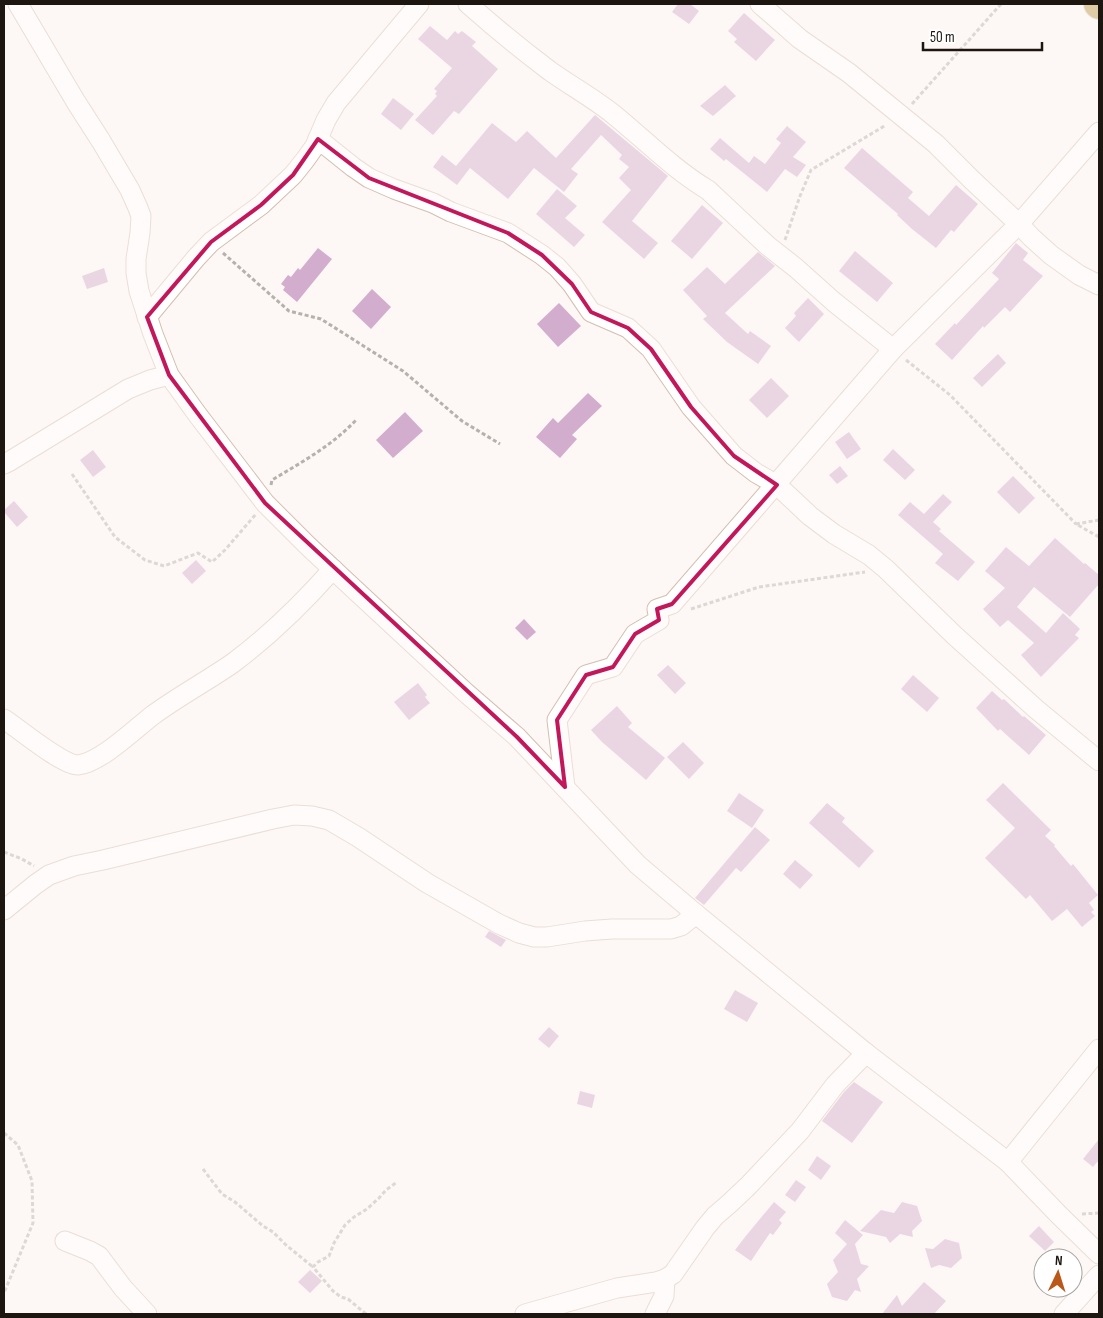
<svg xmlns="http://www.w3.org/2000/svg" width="1103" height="1318" font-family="'Sofia Sans Condensed',sans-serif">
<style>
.building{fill:#d3adcd}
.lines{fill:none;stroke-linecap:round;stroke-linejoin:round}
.minor-casing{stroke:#d5beaf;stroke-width:21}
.highway-casing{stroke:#d6d5d4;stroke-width:30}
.path{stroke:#b7b1ad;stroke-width:3;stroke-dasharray:4 2.5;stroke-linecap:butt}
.minor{stroke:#fff;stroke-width:19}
.highway{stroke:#ba9747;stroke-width:28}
.marked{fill:none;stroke:#c2185b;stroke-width:4;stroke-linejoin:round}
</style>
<rect width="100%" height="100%" fill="#fdf8f5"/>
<g class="building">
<polygon points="678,4 690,4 699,11 689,24 672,12"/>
<polygon points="744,13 775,40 756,61 734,42 737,39 728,31"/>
<polygon points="430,26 447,40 455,31 458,34 462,31 476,42 472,46 498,69 459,114 454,111 433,135 415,120 437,96 435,94 437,91 434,89 452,68 418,39"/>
<polygon points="725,85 736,96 713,116 700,106"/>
<polygon points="393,98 414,114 401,130 381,114"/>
<polygon points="595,115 668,176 632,221 658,243 644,259 602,222 631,190 619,178 629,167 619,159 622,155 601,135 571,169 578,174 564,192 534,168 508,199 470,168 457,185 433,167 442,155 456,166 492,123 516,142 527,131 556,158"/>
<polygon points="787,126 806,142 793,157 806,165 797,177 785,169 767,192 726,159 724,161 710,149 720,138 749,163 754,156 765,164 781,143 776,139"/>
<polygon points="862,148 913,192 908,198 929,216 956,185 978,204 954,232 951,230 936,248 912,229 897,215 898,214 844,168"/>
<polygon points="557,189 577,206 565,218 585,235 574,247 536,214"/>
<polygon points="702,205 723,223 692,259 671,241"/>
<polygon points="1016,243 1028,253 1023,260 1043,276 1010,312 1005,307 984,328 983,326 952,360 935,344 955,323 956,325 999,279 992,273"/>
<polygon points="318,248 332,259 297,302 283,290 285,287 281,284 288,275 291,277 298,268 300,270"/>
<polygon points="855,251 893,283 877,302 839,271"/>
<polygon points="758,252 775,266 725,313 748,334 750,331 771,346 758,364 727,342 703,319 707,316 683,290 707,267 725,284"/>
<polygon points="104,268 108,282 87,289 82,276"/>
<polygon points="372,289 391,307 371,329 352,311"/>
<polygon points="808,298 824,314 799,342 785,328 796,316 794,313"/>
<polygon points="559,303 581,326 558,347 537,324"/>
<polygon points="998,354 1006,363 982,387 973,378"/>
<polygon points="771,378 789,396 767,418 749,400"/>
<polygon points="588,393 602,406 572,435 577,439 560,458 536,437 553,418 558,423"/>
<polygon points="405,412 423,431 393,458 376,440"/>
<polygon points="849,432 861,449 847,459 835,442"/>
<polygon points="893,449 915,470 905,480 883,460"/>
<polygon points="93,450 106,467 93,477 80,460"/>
<polygon points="840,466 848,476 837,484 829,475"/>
<polygon points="1013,476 1035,498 1019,514 997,492"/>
<polygon points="943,494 952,502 933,522 941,529 939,531 975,562 958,581 935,563 943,554 898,515 910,502 924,514"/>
<polygon points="14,501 28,517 17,527 4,512 4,510"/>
<polygon points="1055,538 1084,564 1085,563 1099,575 1099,584 1070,617 1034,587 1017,607 1046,633 1063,613 1080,629 1075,635 1079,638 1041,677 1021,655 1034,643 1008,620 1000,627 983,609 1005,588 985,571 1006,547 1029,566"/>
<polygon points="196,560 206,571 192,584 182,573"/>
<polygon points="524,619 536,632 527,640 515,628"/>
<polygon points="668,665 686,683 675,694 657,675"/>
<polygon points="913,675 939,698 927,712 901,689"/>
<polygon points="418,683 427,695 425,697 430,703 409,720 394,702"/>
<polygon points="992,691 1002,700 1004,699 1023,717 1024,716 1046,735 1029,755 1000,729 998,731 976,708"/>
<polygon points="617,706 632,723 628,727 665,758 646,780 602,742 591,730"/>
<polygon points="683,742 704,763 689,779 667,757"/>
<polygon points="1003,783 1051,830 1045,836 1055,845 1054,846 1071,866 1073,864 1098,895 1089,903 1094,910 1091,912 1095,916 1082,927 1067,909 1052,921 1030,895 1026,899 985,858 1015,828 986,800"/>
<polygon points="739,793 764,810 752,828 727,811"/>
<polygon points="827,803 845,818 842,822 874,851 859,868 809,823"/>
<polygon points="755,827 770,840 741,872 736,868 704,905 695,898"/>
<polygon points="795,860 813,875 800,889 783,874"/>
<polygon points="489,931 506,940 501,947 485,937"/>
<polygon points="735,990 758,1003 747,1022 724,1009"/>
<polygon points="549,1027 559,1036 549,1048 538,1039"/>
<polygon points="854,1082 883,1102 852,1143 822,1121 844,1092"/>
<polygon points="580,1091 595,1095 592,1108 577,1104"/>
<polygon points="1099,1139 1099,1160 1093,1167 1083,1159"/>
<polygon points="817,1156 831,1166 821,1180 808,1170"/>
<polygon points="796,1180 806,1187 795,1202 785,1195"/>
<polygon points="774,1202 786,1212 779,1220 782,1223 773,1235 770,1233 751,1261 735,1250 745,1237"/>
<polygon points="902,1202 917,1206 922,1221 912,1231 913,1237 900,1234 890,1243 886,1237 860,1231 881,1210 894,1213"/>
<polygon points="845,1220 863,1235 855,1244 861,1264 869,1266 857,1279 861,1292 855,1290 847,1301 832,1297 827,1284 838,1272 833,1260 847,1244 835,1233"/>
<polygon points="1039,1226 1054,1242 1045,1251 1029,1236"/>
<polygon points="945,1239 959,1243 962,1258 951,1268 939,1265 931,1268 925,1248 933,1249"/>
<polygon points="310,1270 322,1281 310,1293 298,1282"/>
<polygon points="924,1282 946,1301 934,1314 882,1314 897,1295 902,1306"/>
</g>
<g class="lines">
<g class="minor-casing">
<g id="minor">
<polyline points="18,4 76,102 101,141 130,190 138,208 141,216 140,233 136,259 136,273 139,291 153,334 169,375 197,414 265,503 308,546 354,589 465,692 517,737 638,865 696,914 866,1053 1008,1162 1059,1215 1099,1254"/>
<path d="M468 4C494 27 522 50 550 71 571 86 593 98 613 114 644 139 673 169 708 190L768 246 796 268 834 302 893 349"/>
<polyline points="760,4 800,39 849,73 936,144 972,180 1019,224 1031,237 1051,255 1079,275 1099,285"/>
<polyline points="318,139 353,167 369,178 394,189 433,203 451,212 508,233 542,255 557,267 572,284 591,312 628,328 651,349 691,407 734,456 756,473 777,485 810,516 834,534 869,555 886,569 954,635 985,663 1036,709 1099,761"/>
<polyline points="147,317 196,258 211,242 261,205 293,175 305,160 315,146 326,120 336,103 419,4"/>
<polyline points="4,464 10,461 128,389 150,380 169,375"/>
<path d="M4 719C19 729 62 765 78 765 100 763 135 729 153 715 179 696 207 681 233 663 269 636 303 603 333 569"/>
<polyline points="565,787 557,720 586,675 613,667 635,634 659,620 657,609 672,604 893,349 1019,224 1099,132"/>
<polyline points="4,910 36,884 49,875 74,866 103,860 273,819 294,815 312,816 329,820 358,837 427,883 499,924 519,933 534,937 547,937 585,931 612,929 671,929 681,926 696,914"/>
<polyline points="1008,1162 1099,1049"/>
<polyline points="65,1241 90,1251 99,1256 123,1288 147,1314"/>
<polyline points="525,1314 617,1288 656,1282 665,1279 673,1274 705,1228 715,1216 730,1203 748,1186 800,1131 835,1085 866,1053"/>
<polyline points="655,1314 664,1296 665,1279"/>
<polyline points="1064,1314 1099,1275"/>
</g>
</g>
<g class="highway-casing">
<polyline id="highway" points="1098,4 1099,5"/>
</g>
<g class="path">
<polyline points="912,104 1001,4"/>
<polyline points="785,240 800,196 811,170 886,125"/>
<polyline points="223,253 289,311 321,319 403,371 462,421 500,444"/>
<polyline points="906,360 950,395 1076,524"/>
<polyline points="72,474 115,537 145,560 164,566 198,553 212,562 225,550 256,514"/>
<path d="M271 485 272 480C302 462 333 445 357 419"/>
<polyline points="1099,520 1076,524 1099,537"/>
<polyline points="691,609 759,587 865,572"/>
<polyline points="4,852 22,859 34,866"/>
<polyline points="4,1133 18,1145 32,1181 33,1223 4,1293"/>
<polyline points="203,1169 222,1194 235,1202 263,1226 273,1232 286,1245 313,1267"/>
<polyline points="1082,1214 1099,1213"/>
<polyline points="366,1314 348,1299 341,1297 333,1291 313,1267 318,1262 329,1256 334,1243 345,1225 354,1217 367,1209 379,1198 386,1190 397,1182"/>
</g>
<use href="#minor" class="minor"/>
<use href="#highway" class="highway"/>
</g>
<path d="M0 0H1103V1318H0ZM318 139 369 178 508 233 542 255 572 284 591 312 628 328 651 349 691 407 734 456 777 485 672 604 657 609 659 620 635 634 613 667 586 675 557 720 565 787 517 737 265 503 169 375 147 317 211 242 261 205 293 175Z" fill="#fdf8f5" fill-opacity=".55" fill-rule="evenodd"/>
<path class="marked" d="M318 139 369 178 508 233 542 255 572 284 591 312 628 328 651 349 691 407 734 456 777 485 672 604 657 609 659 620 635 634 613 667 586 675 557 720 565 787 517 737 265 503 169 375 147 317 211 242 261 205 293 175Z"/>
<rect width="1103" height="1318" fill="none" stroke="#1d150f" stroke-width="10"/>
<g transform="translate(1058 1273) rotate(4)"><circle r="24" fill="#ffffff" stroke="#a5a19f"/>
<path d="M0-4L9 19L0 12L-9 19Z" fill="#ba581a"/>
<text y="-8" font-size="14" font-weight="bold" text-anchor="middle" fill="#1d150f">N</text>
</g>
<path d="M923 42v8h119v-8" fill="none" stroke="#1d150f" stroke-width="2.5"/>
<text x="930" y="42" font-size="15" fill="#1d150f" stroke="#ffffff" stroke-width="4" paint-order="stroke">50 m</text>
</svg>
